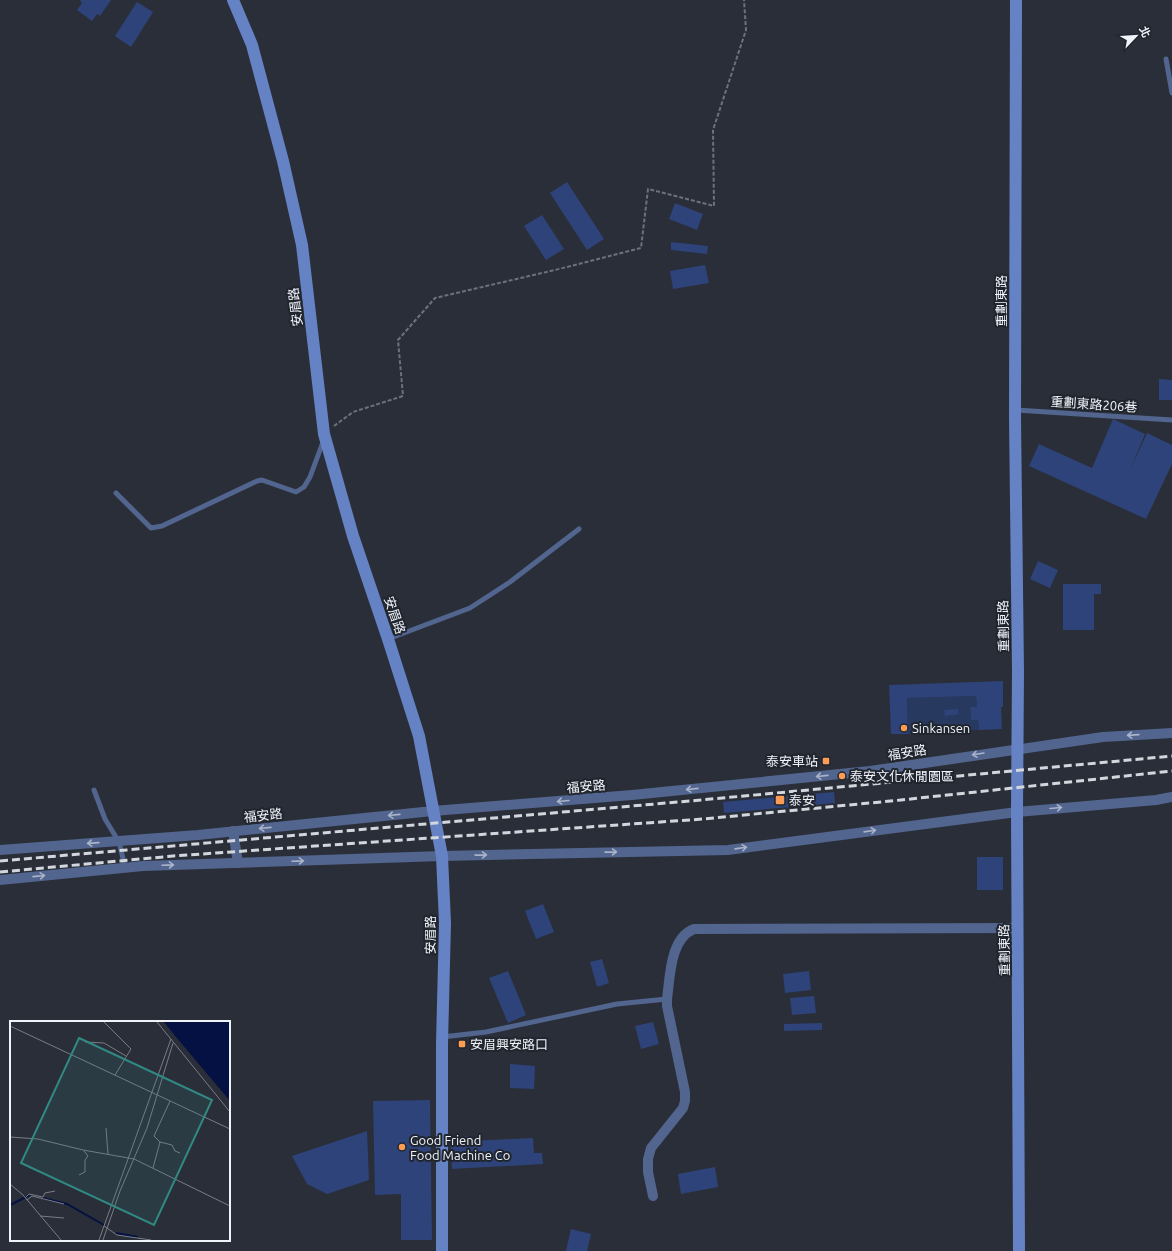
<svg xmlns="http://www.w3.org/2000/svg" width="1172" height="1251" font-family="Ubuntu,'Noto Sans TC',sans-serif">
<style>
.green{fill:#28395f}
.building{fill:#2d4379}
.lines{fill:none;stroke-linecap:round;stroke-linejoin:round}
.path{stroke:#6d717a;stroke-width:2;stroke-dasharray:4 2;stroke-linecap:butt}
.lane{stroke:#52658e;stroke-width:5}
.street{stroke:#52658e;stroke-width:10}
.secondary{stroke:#6582c4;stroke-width:12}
.rail{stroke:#d2d6dd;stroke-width:3;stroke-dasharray:8 4;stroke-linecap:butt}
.oneway{stroke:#a9b3c9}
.poi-dot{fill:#fd9c55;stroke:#20252e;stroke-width:1.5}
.labels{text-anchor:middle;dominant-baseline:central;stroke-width:4;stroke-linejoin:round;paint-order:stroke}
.street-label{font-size:13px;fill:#f0f3fa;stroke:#20252e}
.poi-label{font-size:13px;fill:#f0f3fa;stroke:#20252e;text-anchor:start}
.inset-river{fill:none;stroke:#041142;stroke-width:2}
.inset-road{fill:none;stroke:#797d86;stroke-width:1}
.view{fill:#318983;fill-opacity:0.15;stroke:#318983;stroke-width:2}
.inset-edge{fill:none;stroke:#f0f3fa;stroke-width:2}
</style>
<rect width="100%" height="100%" fill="#2a2e38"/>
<polygon class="green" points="976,696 977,707 970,708 971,720 978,720 979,730 908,734 907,698"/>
<g class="building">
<polygon points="81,0 111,0 100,16 97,14 92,21 77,10 82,3 80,1"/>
<polygon points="137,2 153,12 131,47 115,36"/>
<polygon points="567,182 604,239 587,250 550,193"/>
<polygon points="675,203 703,214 697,230 669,219"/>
<polygon points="542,215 564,249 546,260 524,226"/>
<polygon points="671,242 708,246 707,254 671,250"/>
<polygon points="705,265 709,283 673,289 670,271"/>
<polygon points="1159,379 1172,380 1172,400 1159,400"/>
<polygon points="1113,419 1145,434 1130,470 1147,433 1172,445 1172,464 1146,519 1029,466 1039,444 1092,468"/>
<polygon points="1038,561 1058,570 1050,588 1030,579"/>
<polygon points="1063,584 1101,584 1101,594 1094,594 1094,630 1063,630"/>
<polygon points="1003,681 1003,707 1001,707 1002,729 979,730 978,720 971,720 970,707 977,707 976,696 907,698 908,734 891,734 889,685"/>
<polygon points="958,709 959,714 945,716 944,710"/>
<polygon points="834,792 835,803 724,813 723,802"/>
<rect x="977" y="857" width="26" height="33"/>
<polygon points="543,904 554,932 536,939 525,911"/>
<polygon points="602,959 609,983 597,987 590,962"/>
<polygon points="508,971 526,1015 508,1023 489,978"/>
<polygon points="809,971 811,990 785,993 783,974"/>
<polygon points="814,996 816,1013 792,1015 790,998"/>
<polygon points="653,1022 659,1044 641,1049 635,1026"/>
<polygon points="822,1023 822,1030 784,1031 784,1024"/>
<polygon points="510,1064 535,1066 534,1089 510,1088"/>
<polygon points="430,1100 432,1240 401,1240 401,1194 375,1195 373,1101"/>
<polygon points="367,1131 369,1180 327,1194 307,1184 292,1156"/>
<polygon points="469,1136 470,1141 533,1138 534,1153 542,1153 543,1164 452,1169 450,1137"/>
<polygon points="715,1167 718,1187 681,1194 678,1174"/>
<polygon points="571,1229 591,1234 587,1251 566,1251"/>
</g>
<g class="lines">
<polyline class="path" points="334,426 353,412 403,396 398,340 435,298 555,270 641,248 648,189 714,206 713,130 746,30 744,0"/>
<g class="lane">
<polyline points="1166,59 1172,93"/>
<polyline points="1015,410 1172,420"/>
<polyline points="116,493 151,528 162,526 257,481 262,480 296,492 304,487 310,477 323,442"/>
<polyline points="388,639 470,608 510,582 579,529"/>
<polyline points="94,790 105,819 119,842 125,867"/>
<polyline points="442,1037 486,1032 617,1004 667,999"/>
</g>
<g class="street">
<polyline points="233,831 238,863"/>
<polyline points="0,850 198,835 433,811 632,795 870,771 1103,737 1172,733"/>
<polyline points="0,880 143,866 442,856 728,850 1017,812 1156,800 1172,797"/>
<path d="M653 1196 648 1172V1159L651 1148 683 1108 685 1101V1092L667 1006V999C670 977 670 938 694 929L1017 928"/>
</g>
<g class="secondary">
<polyline points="233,0 252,45 283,161 302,245 324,434 353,536 388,639 419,736 442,856 445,923 442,1044 442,1251"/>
<polyline points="1016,0 1015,418 1018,671 1017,812 1019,1251"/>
</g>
<g class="rail">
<polyline points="0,861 701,800 1172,756"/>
<polyline points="0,872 173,856 703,819 901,800 1172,771"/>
</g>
</g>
<defs><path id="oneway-shaft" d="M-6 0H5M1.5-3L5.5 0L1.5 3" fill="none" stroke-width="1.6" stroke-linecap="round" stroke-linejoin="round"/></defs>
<g class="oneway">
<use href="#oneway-shaft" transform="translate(1133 735) rotate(176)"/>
<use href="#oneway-shaft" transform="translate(978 754) rotate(171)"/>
<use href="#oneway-shaft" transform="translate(822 776) rotate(174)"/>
<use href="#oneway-shaft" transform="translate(692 789) rotate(174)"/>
<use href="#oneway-shaft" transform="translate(563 801) rotate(175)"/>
<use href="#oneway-shaft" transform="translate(1056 808) rotate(-5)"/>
<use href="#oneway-shaft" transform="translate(394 815) rotate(174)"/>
<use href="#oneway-shaft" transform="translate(265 828) rotate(174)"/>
<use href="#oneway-shaft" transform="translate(870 831) rotate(-8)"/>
<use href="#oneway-shaft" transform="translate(93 843) rotate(176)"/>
<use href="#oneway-shaft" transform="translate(741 848) rotate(-8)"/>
<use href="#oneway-shaft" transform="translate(611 852) rotate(-1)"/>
<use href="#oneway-shaft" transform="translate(481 855) rotate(-1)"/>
<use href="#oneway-shaft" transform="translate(298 861) rotate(-2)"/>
<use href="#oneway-shaft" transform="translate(168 865) rotate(-2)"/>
<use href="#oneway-shaft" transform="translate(39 876) rotate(-6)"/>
</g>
<g class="poi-dot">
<circle cx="904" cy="728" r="4"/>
<rect x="822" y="757" width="8" height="8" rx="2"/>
<circle cx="842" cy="776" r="4"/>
<rect x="775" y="795" width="10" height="10" rx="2"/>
<rect x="458" y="1040" width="8" height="8" rx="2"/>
<circle cx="402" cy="1147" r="4"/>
</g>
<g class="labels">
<g class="street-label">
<text transform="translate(1001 301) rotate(-90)">重劃東路</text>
<text transform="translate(295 307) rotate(-97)">安眉路</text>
<text transform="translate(1094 404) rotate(4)">重劃東路206巷</text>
<text transform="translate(395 615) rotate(71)">安眉路</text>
<text transform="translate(1003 626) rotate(-91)">重劃東路</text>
<text transform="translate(907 752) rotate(-9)">福安路</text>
<text transform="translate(586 786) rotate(-5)">福安路</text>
<text transform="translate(263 815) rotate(-6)">福安路</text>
<text transform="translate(430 935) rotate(-90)">安眉路</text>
<text transform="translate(1004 950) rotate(-91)">重劃東路</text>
</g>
<g class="poi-label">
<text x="912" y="728">Sinkansen</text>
<text x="818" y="761" text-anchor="end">泰安車站</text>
<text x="850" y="776">泰安文化休閒園區</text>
<text x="789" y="800">泰安</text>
<text x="470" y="1044">安眉興安路口</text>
<text x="410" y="1140">Good Friend<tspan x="410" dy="15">Food Machine Co</tspan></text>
</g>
</g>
<g transform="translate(10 1021)">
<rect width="220" height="220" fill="#2a2e38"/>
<path d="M154 1H220V80L166 16Z" fill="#041142"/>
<path class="inset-river" d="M33 177 57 183 94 204M0 184 20 174M106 212 128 216"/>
<path class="inset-road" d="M94 1 121 28 105 54M147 1 220 91M0 5 220 108M75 21 94 22 116 35M160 80 144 115 150 121 162 124 165 130 170 132M96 107 98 133M0 116 28 118 73 129 124 138 220 185M143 147 150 121M69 154 75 151V139L78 135 74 130M0 163 13 174 51 219M15 177 19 173 33 176 35 172 45 170M17 179 22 175 54 183M30 195 54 197M94 205 107 214 141 219M89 219 161 18M93 219 110 170 137 107 163 22"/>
<path class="view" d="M69 17 202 79 144 204 11 142Z"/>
<rect width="220" height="220" class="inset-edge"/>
</g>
<g transform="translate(1136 36) rotate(65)" stroke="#20252e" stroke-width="3" paint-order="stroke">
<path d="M0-3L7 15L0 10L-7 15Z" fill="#f0f3fa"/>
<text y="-6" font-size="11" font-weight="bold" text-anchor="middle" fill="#f0f3fa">北</text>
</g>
</svg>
